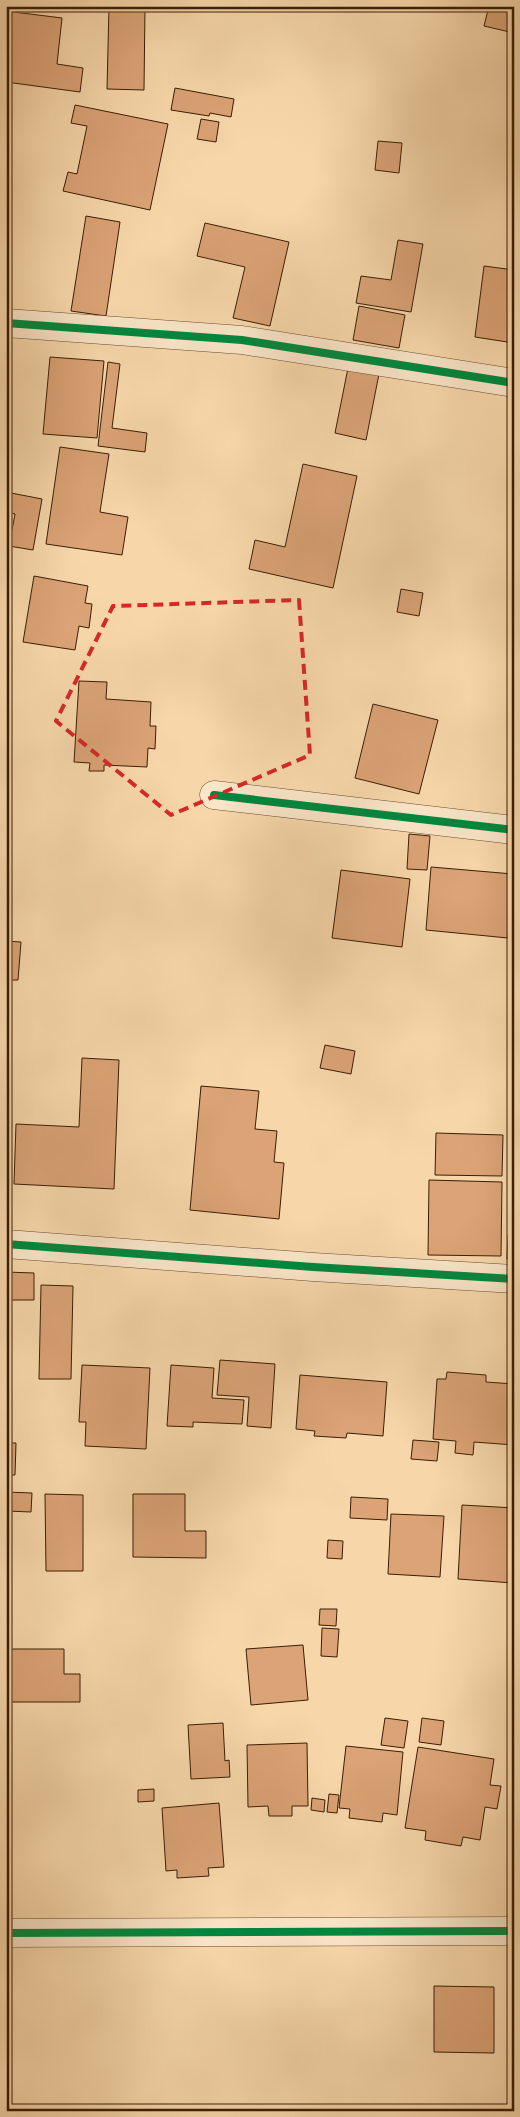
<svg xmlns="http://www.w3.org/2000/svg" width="520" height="2117" font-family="'Libre Caslon Text',serif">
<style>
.building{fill:#dba376;stroke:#3b1d06}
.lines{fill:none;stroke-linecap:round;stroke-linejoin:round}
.minor-casing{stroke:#6a4c2f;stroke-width:29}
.minor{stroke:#fae5c8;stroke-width:28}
.cycleway-casing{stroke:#fae5c8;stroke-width:11}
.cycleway{stroke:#00873e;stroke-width:8}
.marked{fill:none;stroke:#d62828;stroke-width:4;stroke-dasharray:10 6;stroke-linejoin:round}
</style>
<rect width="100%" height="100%" fill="#f7d7aa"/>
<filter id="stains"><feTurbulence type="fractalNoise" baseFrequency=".004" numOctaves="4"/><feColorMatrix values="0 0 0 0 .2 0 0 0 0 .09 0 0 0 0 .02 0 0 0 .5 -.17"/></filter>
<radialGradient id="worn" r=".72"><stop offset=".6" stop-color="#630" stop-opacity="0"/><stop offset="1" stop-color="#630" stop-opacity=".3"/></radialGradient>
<g class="building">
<polygon points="109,6 145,6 144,90 107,89"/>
<polygon points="489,6 514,6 514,33 484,26"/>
<polygon points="6,11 62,18 57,64 83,68 80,92 6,82"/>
<polygon points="175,88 234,99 231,117 210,113 209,116 171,110"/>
<polygon points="75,105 168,124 150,210 63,191 68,172 77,174 87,126 71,123"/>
<polygon points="201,119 219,122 216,142 197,139"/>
<polygon points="378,141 402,143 399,173 375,170"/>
<polygon points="86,216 120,222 106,316 71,311"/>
<polygon points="205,223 289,242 270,326 233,318 245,267 197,256"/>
<polygon points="398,240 423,244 411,312 356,303 361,276 391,280"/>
<polygon points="484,266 514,270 514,343 475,337"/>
<polygon points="359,306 405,315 399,348 353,340"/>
<polygon points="50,357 104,361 97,438 43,434"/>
<polygon points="108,362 120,364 112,428 147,433 145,452 98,446"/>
<polygon points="348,368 379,374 366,440 335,433"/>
<polygon points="60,447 109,454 100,512 128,517 122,555 46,544"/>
<polygon points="303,464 357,476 333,588 249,569 255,540 285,547"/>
<polygon points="6,492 42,499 33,550 9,546 15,514 6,512"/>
<polygon points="34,576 88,586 85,603 92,604 89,628 79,626 75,650 23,642"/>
<polygon points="401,589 423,593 419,616 397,612"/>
<polygon points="79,681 107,682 106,699 151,702 150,726 156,726 155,749 148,748 147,767 104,765 104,771 89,771 90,763 74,762"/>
<polygon points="373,704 438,720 419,794 355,778"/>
<polygon points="409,834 430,836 427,870 407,869"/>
<polygon points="431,867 513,874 508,938 426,930"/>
<polygon points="341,870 410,879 402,947 332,938"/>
<polygon points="6,941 21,942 18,980 6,980"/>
<polygon points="325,1045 355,1051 351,1074 320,1068"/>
<polygon points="82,1058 119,1060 114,1189 14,1184 16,1124 79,1127"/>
<polygon points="201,1086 259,1091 255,1129 277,1131 274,1162 284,1163 279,1219 190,1210"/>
<polygon points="436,1133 503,1135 502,1176 435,1175"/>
<polygon points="429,1180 502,1182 501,1256 428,1255"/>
<polygon points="508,1235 514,1235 514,1259 507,1259"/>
<polygon points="6,1272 34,1273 34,1300 6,1300"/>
<polygon points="41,1285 73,1286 71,1379 39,1379"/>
<polygon points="220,1360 275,1364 271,1428 247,1426 249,1397 217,1395"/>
<polygon points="82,1365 150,1368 146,1449 85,1446 86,1422 79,1422"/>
<polygon points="171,1365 214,1368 212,1398 244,1400 242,1424 193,1422 193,1427 167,1426"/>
<polygon points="447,1372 486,1375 486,1382 514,1384 514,1445 474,1442 473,1455 455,1453 456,1441 433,1439 437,1379 446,1379"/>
<polygon points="300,1375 387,1382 383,1436 347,1433 346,1438 314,1436 315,1431 296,1429"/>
<polygon points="413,1440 439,1442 437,1461 411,1459"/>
<polygon points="6,1443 16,1443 15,1475 6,1475"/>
<polygon points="6,1492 32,1493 31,1512 6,1511"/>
<polygon points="45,1494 83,1495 83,1571 46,1571"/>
<polygon points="133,1494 185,1494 185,1531 206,1531 206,1558 133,1557"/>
<polygon points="351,1497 388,1499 387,1520 350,1518"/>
<polygon points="462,1505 514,1508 513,1583 458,1579"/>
<polygon points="391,1514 444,1516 440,1577 388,1574"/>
<polygon points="328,1540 343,1541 342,1559 327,1558"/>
<polygon points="320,1609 337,1609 336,1626 319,1625"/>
<polygon points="322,1628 339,1629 337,1657 321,1656"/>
<polygon points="303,1645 308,1700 251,1705 246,1649"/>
<polygon points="6,1649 64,1649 64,1674 80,1674 80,1702 6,1702"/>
<polygon points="385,1718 408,1721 404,1748 381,1745"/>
<polygon points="422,1718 444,1721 441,1745 419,1742"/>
<polygon points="223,1723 225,1761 229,1760 230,1777 191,1779 188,1725"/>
<polygon points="307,1743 308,1806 292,1806 292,1816 269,1816 268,1806 248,1807 247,1745"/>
<polygon points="346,1746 403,1752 397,1815 383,1813 382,1822 349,1818 350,1809 339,1808"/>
<polygon points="418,1747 494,1759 490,1785 501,1786 497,1809 485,1807 480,1840 463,1837 461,1846 425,1840 426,1831 405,1828"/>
<polygon points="154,1789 154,1801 138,1802 138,1790"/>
<polygon points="329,1794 339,1795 337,1813 327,1812"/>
<polygon points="312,1798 325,1800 324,1812 311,1810"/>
<polygon points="219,1803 224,1867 208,1868 209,1876 177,1878 177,1870 166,1871 162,1808"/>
<polygon points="434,1986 494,1987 494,2053 434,2052"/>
</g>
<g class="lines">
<g class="minor-casing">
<g id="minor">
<polyline points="6,323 242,340 514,383"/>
<polyline points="214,795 514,830"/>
<polyline points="6,1244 313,1267 514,1279"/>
<polyline points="6,1933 514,1931"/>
</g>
</g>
<use href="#minor" class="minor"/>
<g class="cycleway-casing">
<g id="cycleway">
<polyline points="6,323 242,340 514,383"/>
<polyline points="214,795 514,830"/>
<polyline points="6,1244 313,1267 514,1279"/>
<polyline points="6,1933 514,1931"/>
</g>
</g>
<use href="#cycleway" class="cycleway"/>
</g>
<path class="marked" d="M299 600 310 755 171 815 56 721 113 606Z"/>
<rect width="520" height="2117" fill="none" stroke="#f7d7aa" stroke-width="25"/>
<rect x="8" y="8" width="505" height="2102" fill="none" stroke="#3b1d06" stroke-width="2.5"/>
<rect x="12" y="12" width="495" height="2092" fill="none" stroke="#3b1d06"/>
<rect width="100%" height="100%" filter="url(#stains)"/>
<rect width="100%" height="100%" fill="url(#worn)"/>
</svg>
